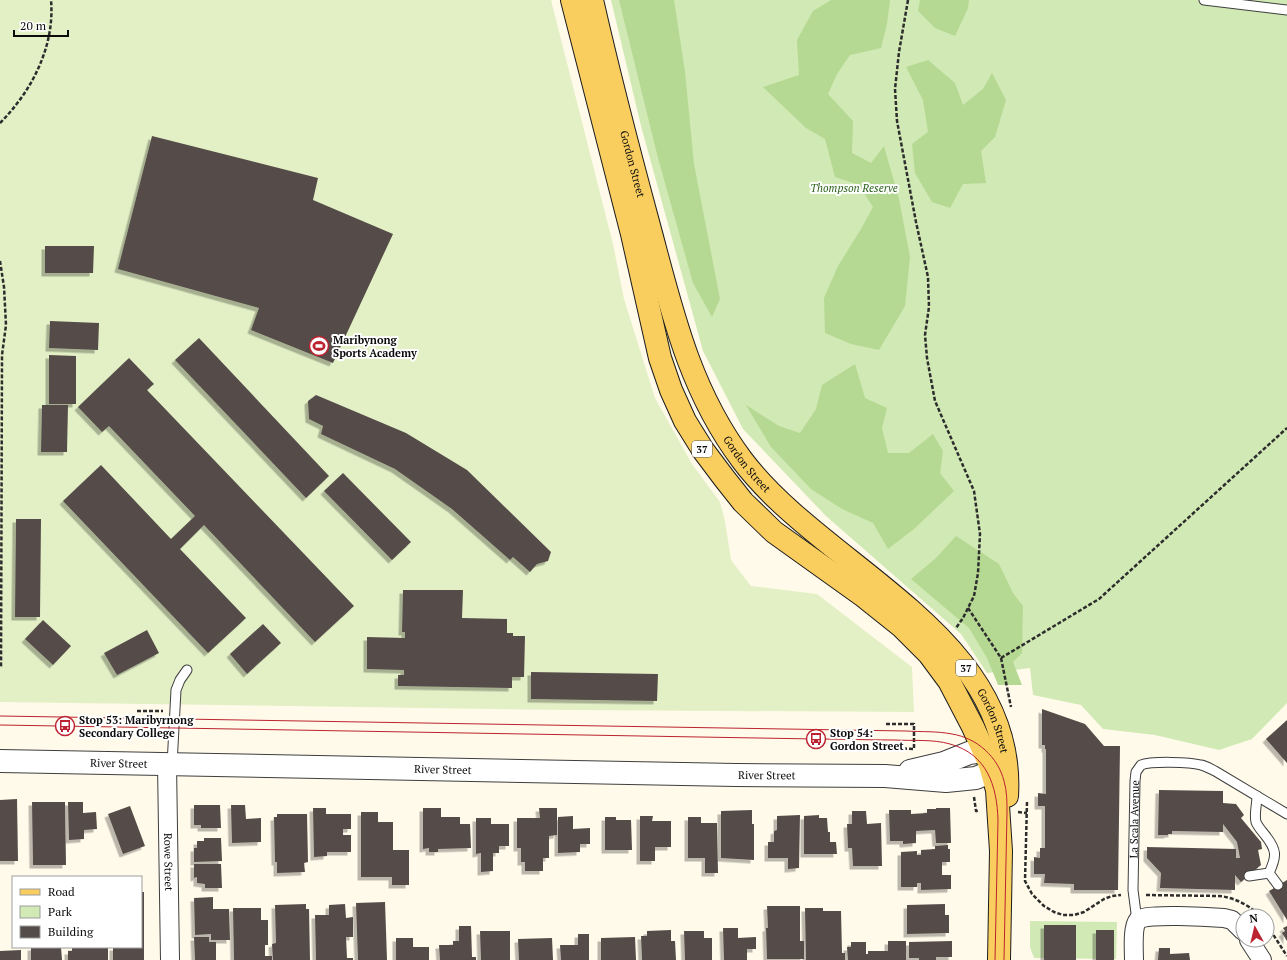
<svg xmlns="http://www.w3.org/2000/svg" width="1287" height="960" font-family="'PT Serif',serif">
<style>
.green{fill:#d1e9b4}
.forest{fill:#b5d993}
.pitch{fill:#e3f0c6}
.building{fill:#544c48;filter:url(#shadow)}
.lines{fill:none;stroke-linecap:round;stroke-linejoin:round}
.service-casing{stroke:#3e3e3e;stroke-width:11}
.minor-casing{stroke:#3e3e3e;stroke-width:20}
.tertiary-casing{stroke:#3e3e3e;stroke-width:24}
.primary-casing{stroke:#1c1c1c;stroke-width:24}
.path{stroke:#2d2d2d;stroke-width:2.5;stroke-dasharray:4 2;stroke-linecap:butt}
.service{stroke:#fff;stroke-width:9}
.minor{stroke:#fff;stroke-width:18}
.tertiary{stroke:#fff;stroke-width:22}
.primary{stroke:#f9ce5f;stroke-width:22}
.tram{stroke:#bb2330;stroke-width:1}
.labels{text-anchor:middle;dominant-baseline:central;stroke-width:4;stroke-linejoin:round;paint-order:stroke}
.shield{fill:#fff;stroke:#545454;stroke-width:1}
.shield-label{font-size:10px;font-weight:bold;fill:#0b0b0b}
.street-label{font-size:11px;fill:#0b0b0b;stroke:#fff}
.park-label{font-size:11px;font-style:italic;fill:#2d631c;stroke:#fff}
.poi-label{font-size:11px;font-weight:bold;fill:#0b0b0b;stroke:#fff;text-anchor:start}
</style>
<defs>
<filter id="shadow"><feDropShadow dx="-3.5" dy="3.5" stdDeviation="0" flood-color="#0004"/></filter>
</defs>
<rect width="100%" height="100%" fill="#fffaea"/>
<g class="green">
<polygon points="611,0 1287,0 1287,703 1252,739 1219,750 1155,735 1103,729 1081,705 1033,695 1030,668 987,673 961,634 826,516 743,429 703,351 641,126"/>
<polygon points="1030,921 1117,922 1116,959 1034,958 1030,947"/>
</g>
<g class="forest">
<polygon points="619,0 674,0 685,72 694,164 720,299 712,317 693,283 658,158"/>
<polygon points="831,0 890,0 887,24 881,48 850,55 837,74 828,94 853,121 852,153 871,163 884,146 899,199 910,257 905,306 879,350 851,344 825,333 824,298 838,266 861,229 873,207 859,185 835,177 825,139 806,128 763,87 799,75 797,40 813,11"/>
<polygon points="920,0 969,0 968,8 955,36 935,28 918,11"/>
<polygon points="928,60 955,83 963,105 983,89 992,73 1006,100 995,137 981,151 986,183 963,184 950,208 932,202 915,173 912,144 928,132 923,100 906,67"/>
<polygon points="855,364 865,398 887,408 882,428 888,453 909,453 933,434 943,451 940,473 954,491 914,529 888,549 873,523 842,509 811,489 771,447 746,405 779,426 800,433 816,409 822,385"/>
<polygon points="956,536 999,564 1013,593 1023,606 1022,653 1013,662 1022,685 998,685 987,658 969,628 911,579 936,558"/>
</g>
<polygon class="pitch" points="0,0 551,0 613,244 624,299 655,398 692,464 720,502 725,521 731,560 751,586 817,594 912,667 914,712 568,710 0,702"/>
<g class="building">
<polygon points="152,136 318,178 313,200 393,234 333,363 251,330 259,308 118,269"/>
<polygon points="45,246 94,246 93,273 45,273"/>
<polygon points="50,321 99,323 98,350 49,348"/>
<polygon points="199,338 329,476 306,498 175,360"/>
<polygon points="49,355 76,356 76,404 49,404"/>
<polygon points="129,358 154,384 147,390 354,606 315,642 204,525 180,549 246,618 208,653 63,501 101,465 171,539 195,516 109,426 102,432 78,407"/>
<polygon points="316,395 406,433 467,470 551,552 548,561 537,564 530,572 513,557 510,560 452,509 395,469 321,434 323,426 309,419 308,401"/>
<polygon points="42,405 68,405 67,452 41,452"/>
<polygon points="343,473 411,542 392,560 324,491"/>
<polygon points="16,519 41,519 40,617 15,617"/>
<polygon points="403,590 463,590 462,618 507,619 507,633 513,633 513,636 525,636 524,677 512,677 512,688 398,686 398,675 404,675 404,670 367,669 367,637 405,638 405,632 402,632"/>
<polygon points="43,620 71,646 53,665 25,639"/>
<polygon points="263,624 281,643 247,674 230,654"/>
<polygon points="147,630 159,653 117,675 104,653"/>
<polygon points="531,672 658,674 657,701 531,699"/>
<polygon points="1042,709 1085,724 1104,746 1120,746 1118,890 1074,890 1074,884 1044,883 1045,874 1034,874 1034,857 1040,858 1040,848 1045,848 1045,806 1038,806 1038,793 1046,794 1046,749 1045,749 1045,745 1042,745"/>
<polygon points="1287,720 1287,763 1266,739"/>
<polygon points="1159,790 1223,791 1223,803 1236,804 1244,815 1241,818 1261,842 1262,849 1258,850 1261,865 1241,882 1235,875 1235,890 1160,888 1161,873 1147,858 1147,847 1236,849 1236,858 1240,858 1237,842 1223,824 1223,832 1172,831 1172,834 1168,834 1168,835 1158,835"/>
<polygon points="17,799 18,861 0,861 0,800"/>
<polygon points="32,802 65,802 66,865 33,865"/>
<polygon points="68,802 83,802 83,813 96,812 97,829 84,830 84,839 69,840"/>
<polygon points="194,805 220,805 221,828 201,828 201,825 194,825"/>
<polygon points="231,805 245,805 246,819 261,818 261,842 232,843"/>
<polygon points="130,806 145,846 123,854 108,814"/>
<polygon points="313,808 326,808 326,814 351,814 351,829 343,829 343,835 351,835 351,852 327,852 327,856 314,857"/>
<polygon points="423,808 441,808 441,817 460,817 460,824 470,824 471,848 438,849 438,852 429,852 429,848 423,849"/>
<polygon points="539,808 557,808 557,835 549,836 549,858 543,858 543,871 525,871 525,862 521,862 521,848 517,848 517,818 540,818"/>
<polygon points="936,808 950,808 951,843 936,843 935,830 916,831 916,843 903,844 903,841 890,841 889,810 911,810 911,814 927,813 927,809 936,809"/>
<polygon points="752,810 752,824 754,824 754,860 721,858 721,811"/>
<polygon points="852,811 866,811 867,824 881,823 882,866 853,866 852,848 848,848 847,824 852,824"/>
<polygon points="361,812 378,812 378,822 393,822 393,850 409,850 409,885 392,885 392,877 361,877"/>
<polygon points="277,814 307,814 308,862 304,863 305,872 277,873 277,862 275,862 274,817 277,817"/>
<polygon points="800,815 799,868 788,869 788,858 768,858 768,842 774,842 774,831 777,830 777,816"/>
<polygon points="819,815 819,818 827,818 828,832 830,832 830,842 836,842 837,854 804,854 804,816"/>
<polygon points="573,816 573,829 590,828 590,844 580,844 580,852 558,853 558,817"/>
<polygon points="640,816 653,816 652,821 671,821 671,847 655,847 655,861 640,861"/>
<polygon points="605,817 616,817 616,820 631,820 632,850 605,850"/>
<polygon points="688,817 701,817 701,823 717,823 718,873 705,873 705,858 688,858"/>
<polygon points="476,818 491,818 491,824 509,824 509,846 499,846 499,853 493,853 493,871 481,872 481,853 476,854"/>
<polygon points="204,838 221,838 222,861 194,862 194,848 197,848 197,841 204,841"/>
<polygon points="948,845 948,849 950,849 950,862 942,862 942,875 951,875 951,889 921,890 921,883 917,883 917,887 901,887 901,852 917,851 917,855 921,855 921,850 935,849 935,846"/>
<polygon points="194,864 221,864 222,888 205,888 205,884 197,883 197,877 194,878"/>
<polygon points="1287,880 1287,920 1269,891"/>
<polygon points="141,892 144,892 144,960 113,960 113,947 141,947"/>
<polygon points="213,897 213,909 229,909 230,940 211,940 211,934 195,935 194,898"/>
<polygon points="385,902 387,960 358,960 356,903"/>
<polygon points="306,904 306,909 309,909 310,960 273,960 272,944 276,943 275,905"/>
<polygon points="345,904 346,918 353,917 353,937 346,937 347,958 353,958 353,960 316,960 315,915 329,915 329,905"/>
<polygon points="945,904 945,915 949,915 949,933 907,934 907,905"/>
<polygon points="767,906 800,906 800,941 804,941 804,959 767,959 766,928 768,928"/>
<polygon points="233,908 261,908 261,920 268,920 268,945 265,945 265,956 272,956 272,960 234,960"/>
<polygon points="805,908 823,908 823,911 841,911 842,953 845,953 845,960 806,960"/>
<rect x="1044" y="925" width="32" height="35"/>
<polygon points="459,926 471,926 472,957 476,957 476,960 440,960 439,945 453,945 453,941 459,941"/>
<polygon points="1287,926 1287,941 1282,933 1285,931 1283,928"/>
<polygon points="723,928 738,928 738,938 756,937 756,949 747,949 747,960 724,960"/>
<polygon points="671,930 671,941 675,941 676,960 642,960 641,936 647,936 647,931"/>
<rect x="1096" y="930" width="18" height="30"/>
<polygon points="480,931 510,931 510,960 481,960"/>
<polygon points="684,931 704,931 704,938 712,938 712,960 685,960"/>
<polygon points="578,934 589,934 589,960 561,960 560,945 578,945"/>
<polygon points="194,937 209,937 209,942 216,942 216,960 195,960"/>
<polygon points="635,937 636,960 601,960 601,938"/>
<polygon points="396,938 413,938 413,947 429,947 429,960 396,960"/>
<polygon points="552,938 553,960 519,960 518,939"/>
<polygon points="888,941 906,941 906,960 848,960 847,947 851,947 851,942 866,942 866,954 868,954 868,951 888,951"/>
<polygon points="952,941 952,957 936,957 936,960 919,960 919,958 909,958 909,942"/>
<polygon points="31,947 61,947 62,960 31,960"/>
<polygon points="72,947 108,947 108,960 68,960 68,951 72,951"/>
<polygon points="1159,948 1170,948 1170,954 1189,953 1190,960 1158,960"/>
<polygon points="21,950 21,960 0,960 0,951"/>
</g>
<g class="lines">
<g class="service-casing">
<g id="service">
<polyline points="1204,0 1287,10"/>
<polyline points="172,765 176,690 180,680 187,670"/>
<polyline points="1269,873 1278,885"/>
<path d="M1249 876 1269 873C1277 856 1277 850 1265 835 1262 831 1258 827 1256 822 1254 814 1257 804 1257 796"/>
<path id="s1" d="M1137 921 1133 890 1135 781 1136 772 1141 765C1151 761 1190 762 1201 765 1206 766 1211 769 1215 771L1287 814"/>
</g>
</g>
<g class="minor-casing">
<g id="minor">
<path id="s2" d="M167 764 170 960"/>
<polyline points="1249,940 1262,960"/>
<path d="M1134 960C1134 951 1132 927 1138 920 1145 913 1211 917 1224 918L1232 920 1243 931"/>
</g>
</g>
<g class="tertiary-casing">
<g id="tertiary">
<path id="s3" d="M0 761 736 775 885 776 946 781 976 778 992 771"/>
<polyline points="910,771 944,763 969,753 984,751"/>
</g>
</g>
<g class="primary-casing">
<g id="primary">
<polyline points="572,0 632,234 660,358 671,390 685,421 703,450 724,478 743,502 774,532 862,595 902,627 929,654 949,681 973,727 990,765 997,790 1001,851 999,960"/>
<path id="s4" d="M592 0C609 75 628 148 648 222 671 307 688 388 742 460 824 569 1017 636 1007 796"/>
</g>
</g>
<g class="path">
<polyline points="908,0 899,52 895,89 897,121 916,222 928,277 929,307 925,335 927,358 935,401 974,491 980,534 978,573 974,596 963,618 956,628"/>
<path d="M0 123C32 91 55 46 51 0"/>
<polyline points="0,261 4,287 6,325 2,355 1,667 0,667"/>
<polyline points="968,608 1001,658 1011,707"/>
<polyline points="1001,658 1099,599 1287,428"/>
<polyline points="137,711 163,711"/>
<polyline points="137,735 161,736"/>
<polyline points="885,748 914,749 914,724 886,724"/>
<polyline points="974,797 976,811 979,811"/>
<polyline points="1027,802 1025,881 1032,894 1044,906 1054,912 1063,915 1074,915 1084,912 1104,899 1112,896 1121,895"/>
<polyline points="1018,812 1027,813"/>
<path d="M1146 895 1220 896C1235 898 1249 905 1260 916"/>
<polyline points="1267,925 1287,956"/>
</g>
<use href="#service" class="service"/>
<use href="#minor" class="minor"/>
<use href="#tertiary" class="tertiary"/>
<use href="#primary" class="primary"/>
<g class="tram">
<path d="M0 716 906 731C921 732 937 731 952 734 977 738 998 757 1004 781 1007 791 1007 802 1007 812L1004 960"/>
<path d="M0 725 816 739C843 739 869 740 895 740 913 741 933 739 950 744 987 754 997 786 998 820L995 960"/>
</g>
</g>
<defs>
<g id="stadium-ring" transform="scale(1)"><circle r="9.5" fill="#fff" stroke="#bb2330" stroke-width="1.5"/><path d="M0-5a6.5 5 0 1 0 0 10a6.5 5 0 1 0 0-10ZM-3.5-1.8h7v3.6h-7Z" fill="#bb2330"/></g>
<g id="bus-ring" transform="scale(1)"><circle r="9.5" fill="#fff" stroke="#bb2330" stroke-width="1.5"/><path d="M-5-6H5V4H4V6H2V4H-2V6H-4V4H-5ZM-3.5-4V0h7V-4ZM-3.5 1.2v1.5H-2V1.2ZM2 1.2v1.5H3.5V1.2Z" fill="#bb2330"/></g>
</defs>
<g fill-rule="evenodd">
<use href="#stadium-ring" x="319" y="346"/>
<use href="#bus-ring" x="65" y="726"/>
<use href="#bus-ring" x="816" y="739"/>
</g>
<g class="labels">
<g class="shield">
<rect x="692" y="441" width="20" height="16" rx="3"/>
<rect x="956" y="660" width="20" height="16" rx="3"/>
</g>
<g class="shield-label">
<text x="702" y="449">37</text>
<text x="966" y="668">37</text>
</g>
<g class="street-label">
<text stroke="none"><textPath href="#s4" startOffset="169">Gordon Street</textPath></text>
<text stroke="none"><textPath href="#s4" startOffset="493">Gordon Street</textPath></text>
<text stroke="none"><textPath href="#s4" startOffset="853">Gordon Street</textPath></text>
<text stroke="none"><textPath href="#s3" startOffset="119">River Street</textPath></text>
<text stroke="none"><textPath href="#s3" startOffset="443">River Street</textPath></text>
<text stroke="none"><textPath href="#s3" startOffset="767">River Street</textPath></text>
<text stroke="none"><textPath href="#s1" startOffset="102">La Scala Avenue</textPath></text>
<text stroke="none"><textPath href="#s2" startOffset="98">Rowe Street</textPath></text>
</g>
<g class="park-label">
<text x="854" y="188">Thompson Reserve</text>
</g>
<g class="poi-label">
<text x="333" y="340">Maribynong<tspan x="333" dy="13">Sports Academy</tspan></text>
<text x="79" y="720">Stop 53: Maribyrnong<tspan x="79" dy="13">Secondary College</tspan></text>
<text x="830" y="733">Stop 54:<tspan x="830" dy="13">Gordon Street</tspan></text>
</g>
</g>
<rect x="12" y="876" width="130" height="72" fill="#ffffff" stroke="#9d9d9d"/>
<rect x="20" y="889" width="20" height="6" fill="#f9ce5f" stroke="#9d9d9d"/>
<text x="48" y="896" font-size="12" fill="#0b0b0b">Road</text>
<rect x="20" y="906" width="20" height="12" fill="#d1e9b4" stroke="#9d9d9d"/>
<text x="48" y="916" font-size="12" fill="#0b0b0b">Park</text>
<rect x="20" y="926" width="20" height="12" fill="#544c48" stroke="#9d9d9d"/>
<text x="48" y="936" font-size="12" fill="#0b0b0b">Building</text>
<g transform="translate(1255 928) rotate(352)"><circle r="19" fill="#ffffff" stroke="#9d9d9d"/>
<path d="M0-3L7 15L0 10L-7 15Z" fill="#bb2330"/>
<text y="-6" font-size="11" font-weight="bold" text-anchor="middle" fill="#0b0b0b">N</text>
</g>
<path d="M14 30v6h54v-6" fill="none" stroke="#0b0b0b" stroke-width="2"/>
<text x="20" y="30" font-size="12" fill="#0b0b0b" stroke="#ffffff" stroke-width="3" paint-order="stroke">20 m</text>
</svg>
